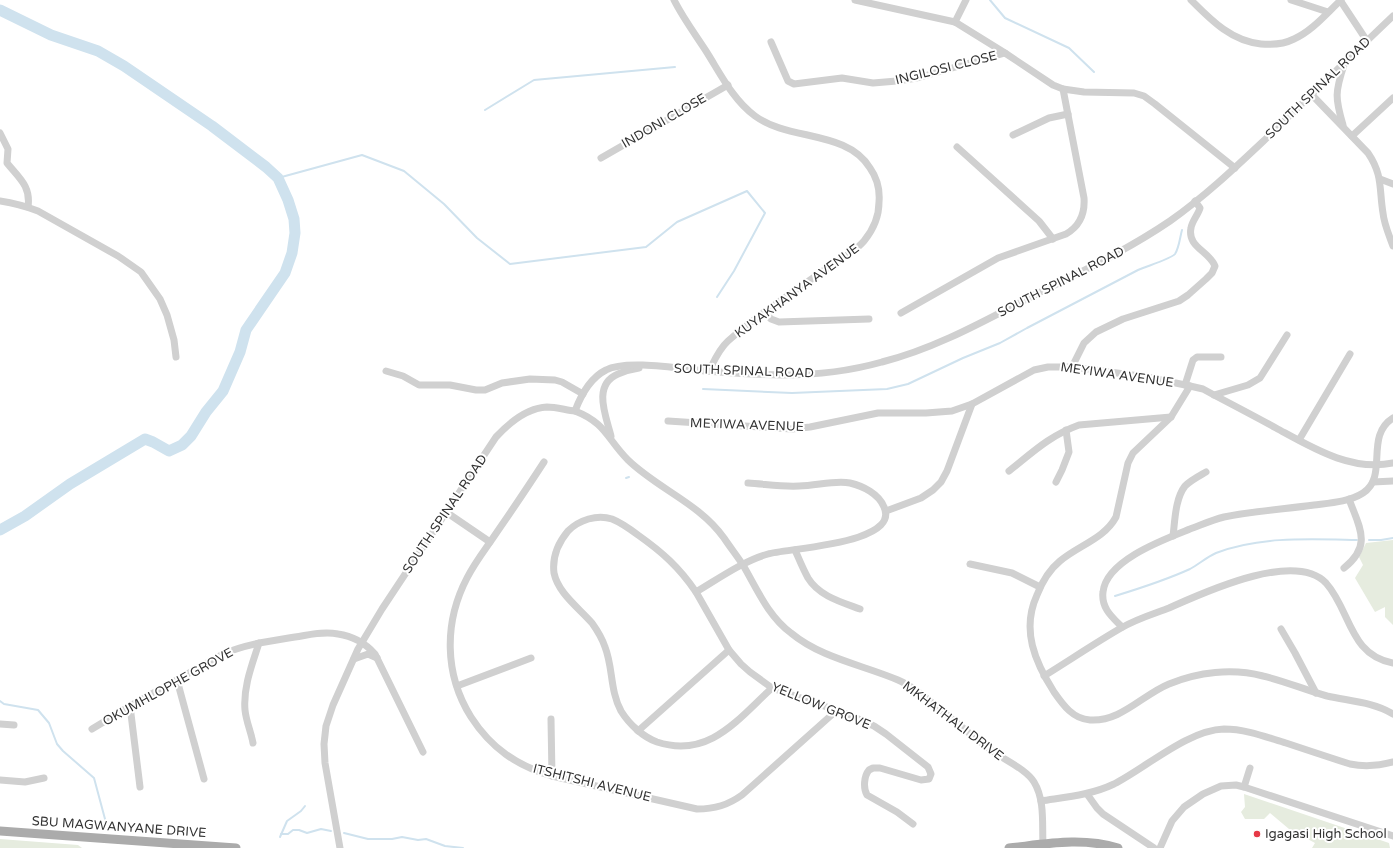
<svg xmlns="http://www.w3.org/2000/svg" width="1393" height="848" font-family="'Varela Round',sans-serif">
<style>
.green{fill:#e6ecdf}
.lines{fill:none;stroke-linecap:round;stroke-linejoin:round}
.stream{stroke:#cfe2ee;stroke-width:2}
.river{stroke:#cfe2ee;stroke-width:11}
.minor{stroke:#d0d0d0;stroke-width:7}
.major{stroke:#ababab;stroke-width:9}
.poi-dot{fill:#e63946;stroke:#fff;stroke-width:1.5}
.labels{text-anchor:middle;dominant-baseline:central;stroke-width:4;stroke-linejoin:round;paint-order:stroke}
.street-label{font-size:13px;fill:#333;stroke:#fff}
.poi-label{font-size:13px;fill:#333;stroke:#fff;text-anchor:start}
</style>
<rect width="100%" height="100%" fill="#fff"/>
<g class="green">
<polygon points="1393,540 1393,625 1385,617 1385,607 1375,612 1355,578 1363,565 1359,557 1366,543"/>
<polygon points="1244,794 1389,843 1390,848 1312,848 1315,843 1289,829 1270,813 1264,819 1245,819 1241,812 1245,807"/>
<polygon points="0,839 78,845 82,848 0,848"/>
</g>
<g class="lines">
<g class="stream">
<polyline points="990,0 1005,18 1069,48 1094,72"/>
<polyline points="485,110 534,80 675,67"/>
<polyline points="278,178 362,155 404,171 444,204 477,238 510,264 646,247 677,222 747,191 765,213 734,271 717,297"/>
<path d="M703 389 792 393 887 389 908 384 963 358 1000 343 1027 328 1138 270C1147 266 1171 259 1175 254 1179 248 1180 237 1182 230"/>
<polyline points="626,478 629,477"/>
<polyline points="1369,540 1381,540 1393,538"/>
<path d="M1115 596C1141 588 1166 580 1190 569 1199 564 1207 557 1216 553 1260 536 1311 539 1357 540"/>
<polyline points="0,701 4,704 38,710 49,723 57,744 63,751 94,778 105,819"/>
<polyline points="344,833 368,839 392,839 402,837 418,840 426,839 445,846 463,848"/>
<polyline points="281,834 288,834 293,830 299,830 307,833 321,829 331,831"/>
<polyline points="280,837 287,821 301,811 305,806"/>
</g>
<polyline class="river" points="0,10 51,35 98,51 124,66 212,126 266,167 278,178 288,200 294,219 295,233 292,253 285,273 246,330 240,352 223,391 206,412 191,436 182,445 169,451 153,442 145,439 70,484 25,516 0,530"/>
<g class="minor">
<path d="M674 0C683 18 695 34 706 51 720 73 733 100 755 116 789 141 847 130 870 168 877 178 880 190 879 202 879 216 873 230 864 241 854 253 836 262 823 271 791 294 757 315 728 341 719 349 714 361 709 371"/>
<polyline points="855,0 955,22 1005,53 1053,85 1063,89 1084,92 1134,93 1144,96 1155,104 1235,168"/>
<path d="M1191 0C1211 20 1231 41 1261 44 1272 45 1284 44 1294 39 1312 31 1326 14 1341 0"/>
<polyline points="1291,0 1328,12"/>
<polyline points="1340,0 1367,41"/>
<polyline points="955,22 966,0"/>
<polyline points="771,42 788,81 794,84 842,78 873,83 897,81 917,78 1005,53"/>
<path d="M1312 95 1368 153C1383 175 1379 189 1383 213 1384 224 1389 235 1393 246"/>
<path d="M1343 125C1335 98 1335 92 1344 65"/>
<path d="M0 133 8 149 7 163C19 178 31 186 28 207"/>
<polyline points="1013,135 1049,118 1068,114"/>
<polyline points="1352,136 1393,98"/>
<polyline points="957,147 1039,221 1053,239"/>
<polyline points="601,158 728,85"/>
<polyline points="1380,179 1393,184"/>
<path d="M0 201C13 203 25 206 38 211L118 256 141 272 160 299 167 315 174 340 176 357"/>
<polyline points="764,312 771,319 779,322 869,319"/>
<path d="M901 313 998 258 1066 234C1080 226 1085 213 1084 198L1063 89"/>
<path d="M1072 367 1084 343 1096 332 1123 319 1179 301 1188 295 1206 279 1212 273 1215 266C1209 251 1187 247 1191 228 1192 221 1198 215 1200 208L1195 201"/>
<polyline points="386,371 403,376 419,385 450,385 476,390 485,390 502,383 530,379 555,380 562,382 583,394"/>
<polyline points="1185,385 1193,360 1197,357 1221,357"/>
<path d="M1190 386 1171 417 1133 453 1128 463 1116 517C1104 539 1079 545 1060 561 1049 570 1042 582 1037 595 1021 630 1035 662 1054 692 1063 705 1073 719 1090 720 1121 722 1142 695 1169 684 1198 672 1232 668 1263 676 1285 681 1305 690 1327 696 1349 701 1374 702 1393 714"/>
<polyline points="1214,395 1248,385 1260,378 1287,335"/>
<path d="M575 411C606 423 607 439 628 460 658 489 699 503 724 538 730 547 737 556 743 565 757 589 768 616 791 633 821 658 863 665 898 680 912 686 924 696 936 706 955 721 972 736 991 750 1004 760 1026 769 1034 782 1045 800 1042 824 1043 844"/>
<path d="M668 421 792 429 810 427 878 413H926L952 411 972 404 1034 370 1048 367H1072L1147 377 1190 386 1203 389 1214 395C1235 406 1256 417 1276 428 1311 447 1351 472 1393 463"/>
<path d="M611 436C606 416 592 385 618 374 625 371 632 369 639 368"/>
<polyline points="1299,440 1350,354"/>
<path d="M544 462C529 485 513 509 497 532 487 547 475 562 467 578 444 622 444 674 471 717 491 748 517 766 552 776L697 809C715 809 728 805 742 795L836 711"/>
<path d="M1009 471C1033 452 1049 436 1079 425L1171 417"/>
<polyline points="1056,482 1062,470 1069,452 1066,430"/>
<polyline points="1373,482 1393,481"/>
<path d="M748 483C765 484 782 487 799 486 816 486 834 480 850 483 863 486 879 494 884 507 901 544 788 548 768 554 743 561 718 579 696 592L729 650 741 664 750 672 772 688 847 714 874 726 886 734 928 767 931 774 929 779 921 780 880 768H873L869 770C864 776 863 788 867 795L897 812 913 824"/>
<polyline points="886,511 921,498 933,490 941,482 947,471 972,404"/>
<polyline points="446,512 490,542"/>
<path d="M1173 536C1175 521 1175 499 1185 486 1191 480 1199 476 1206 472"/>
<path d="M795 550C799 559 803 569 808 578 819 596 841 602 860 609"/>
<polyline points="970,564 1012,573 1040,587"/>
<path d="M1344 568C1373 545 1359 527 1349 499"/>
<path d="M696 592C679 567 662 552 638 535 630 529 622 523 612 519 597 514 579 520 568 531 558 543 552 557 554 573 558 593 579 608 592 623 597 630 602 638 605 647 613 667 610 691 621 711 629 724 643 737 657 742 709 759 738 719 772 688"/>
<path d="M1122 627C1112 617 1101 608 1103 592 1106 560 1165 539 1190 529 1201 525 1212 520 1224 517 1253 511 1285 509 1314 505 1330 503 1349 502 1363 493 1389 476 1364 436 1393 418"/>
<polyline points="1281,629 1295,653 1316,693"/>
<polyline points="354,659 368,654 377,658"/>
<path d="M1044 676C1070 660 1095 643 1121 628 1136 619 1153 614 1169 608 1203 593 1294 550 1326 583 1351 611 1349 655 1393 663"/>
<polyline points="177,680 204,779"/>
<polyline points="457,686 531,658"/>
<polyline points="130,706 140,787"/>
<polyline points="551,719 552,776"/>
<polyline points="0,724 14,725"/>
<path d="M92 729 130 706 223 654C246 644 270 641 295 637 309 635 323 631 338 634 353 636 365 643 375 654L423 752"/>
<polyline points="638,731 729,650"/>
<path d="M253 743C251 732 246 721 245 710 243 687 252 665 259 643"/>
<polyline points="0,780 25,782 44,778"/>
<polyline points="1244,787 1250,768"/>
<polyline points="1087,794 1097,808 1103,814 1154,848"/>
<path d="M1041 801C1066 797 1091 795 1114 784 1147 767 1188 730 1224 729 1246 729 1266 737 1286 743 1307 750 1328 757 1350 764 1365 767 1378 766 1393 762"/>
<path d="M340 848 325 763 324 744 326 726 333 705 358 649 382 609 496 437C509 423 526 408 547 407 556 407 566 410 575 411 581 395 590 378 606 370 626 359 682 369 706 371 731 373 757 375 783 375 817 375 850 371 882 362 930 350 975 326 1019 303 1070 277 1123 253 1170 221 1207 195 1240 163 1272 133 1312 94 1352 55 1393 16"/>
<polyline points="1160,848 1172,821 1184,807 1203,794 1221,786 1236,785 1244,787 1393,836"/>
</g>
<g class="major">
<polyline points="0,831 236,848"/>
<path d="M1009 848C1046 844 1082 837 1118 848"/>
</g>
</g>
<circle class="poi-dot" cx="1257" cy="834" r="4"/>
<g class="labels">
<g class="street-label">
<text transform="translate(946 68) rotate(-14)">INGILOSI CLOSE</text>
<text transform="translate(1318 88) rotate(-44)">SOUTH SPINAL ROAD</text>
<text transform="translate(664 121) rotate(-30)">INDONI CLOSE</text>
<text transform="translate(1061 282) rotate(-27)">SOUTH SPINAL ROAD</text>
<text transform="translate(797 291) rotate(-36)">KUYAKHANYA AVENUE</text>
<text transform="translate(744 371) rotate(2)">SOUTH SPINAL ROAD</text>
<text transform="translate(1117 375) rotate(8)">MEYIWA AVENUE</text>
<text transform="translate(747 425) rotate(2)">MEYIWA AVENUE</text>
<text transform="translate(445 514) rotate(-56)">SOUTH SPINAL ROAD</text>
<text transform="translate(168 687) rotate(-29)">OKUMHLOPHE GROVE</text>
<text transform="translate(821 706) rotate(22)">YELLOW GROVE</text>
<text transform="translate(953 721) rotate(37)">MKHATHALI DRIVE</text>
<text transform="translate(592 783) rotate(14)">ITSHITSHI AVENUE</text>
<text transform="translate(119 827) rotate(4)">SBU MAGWANYANE DRIVE</text>
</g>
<g class="poi-label">
<text x="1265" y="834">Igagasi High School</text>
</g>
</g>
</svg>
